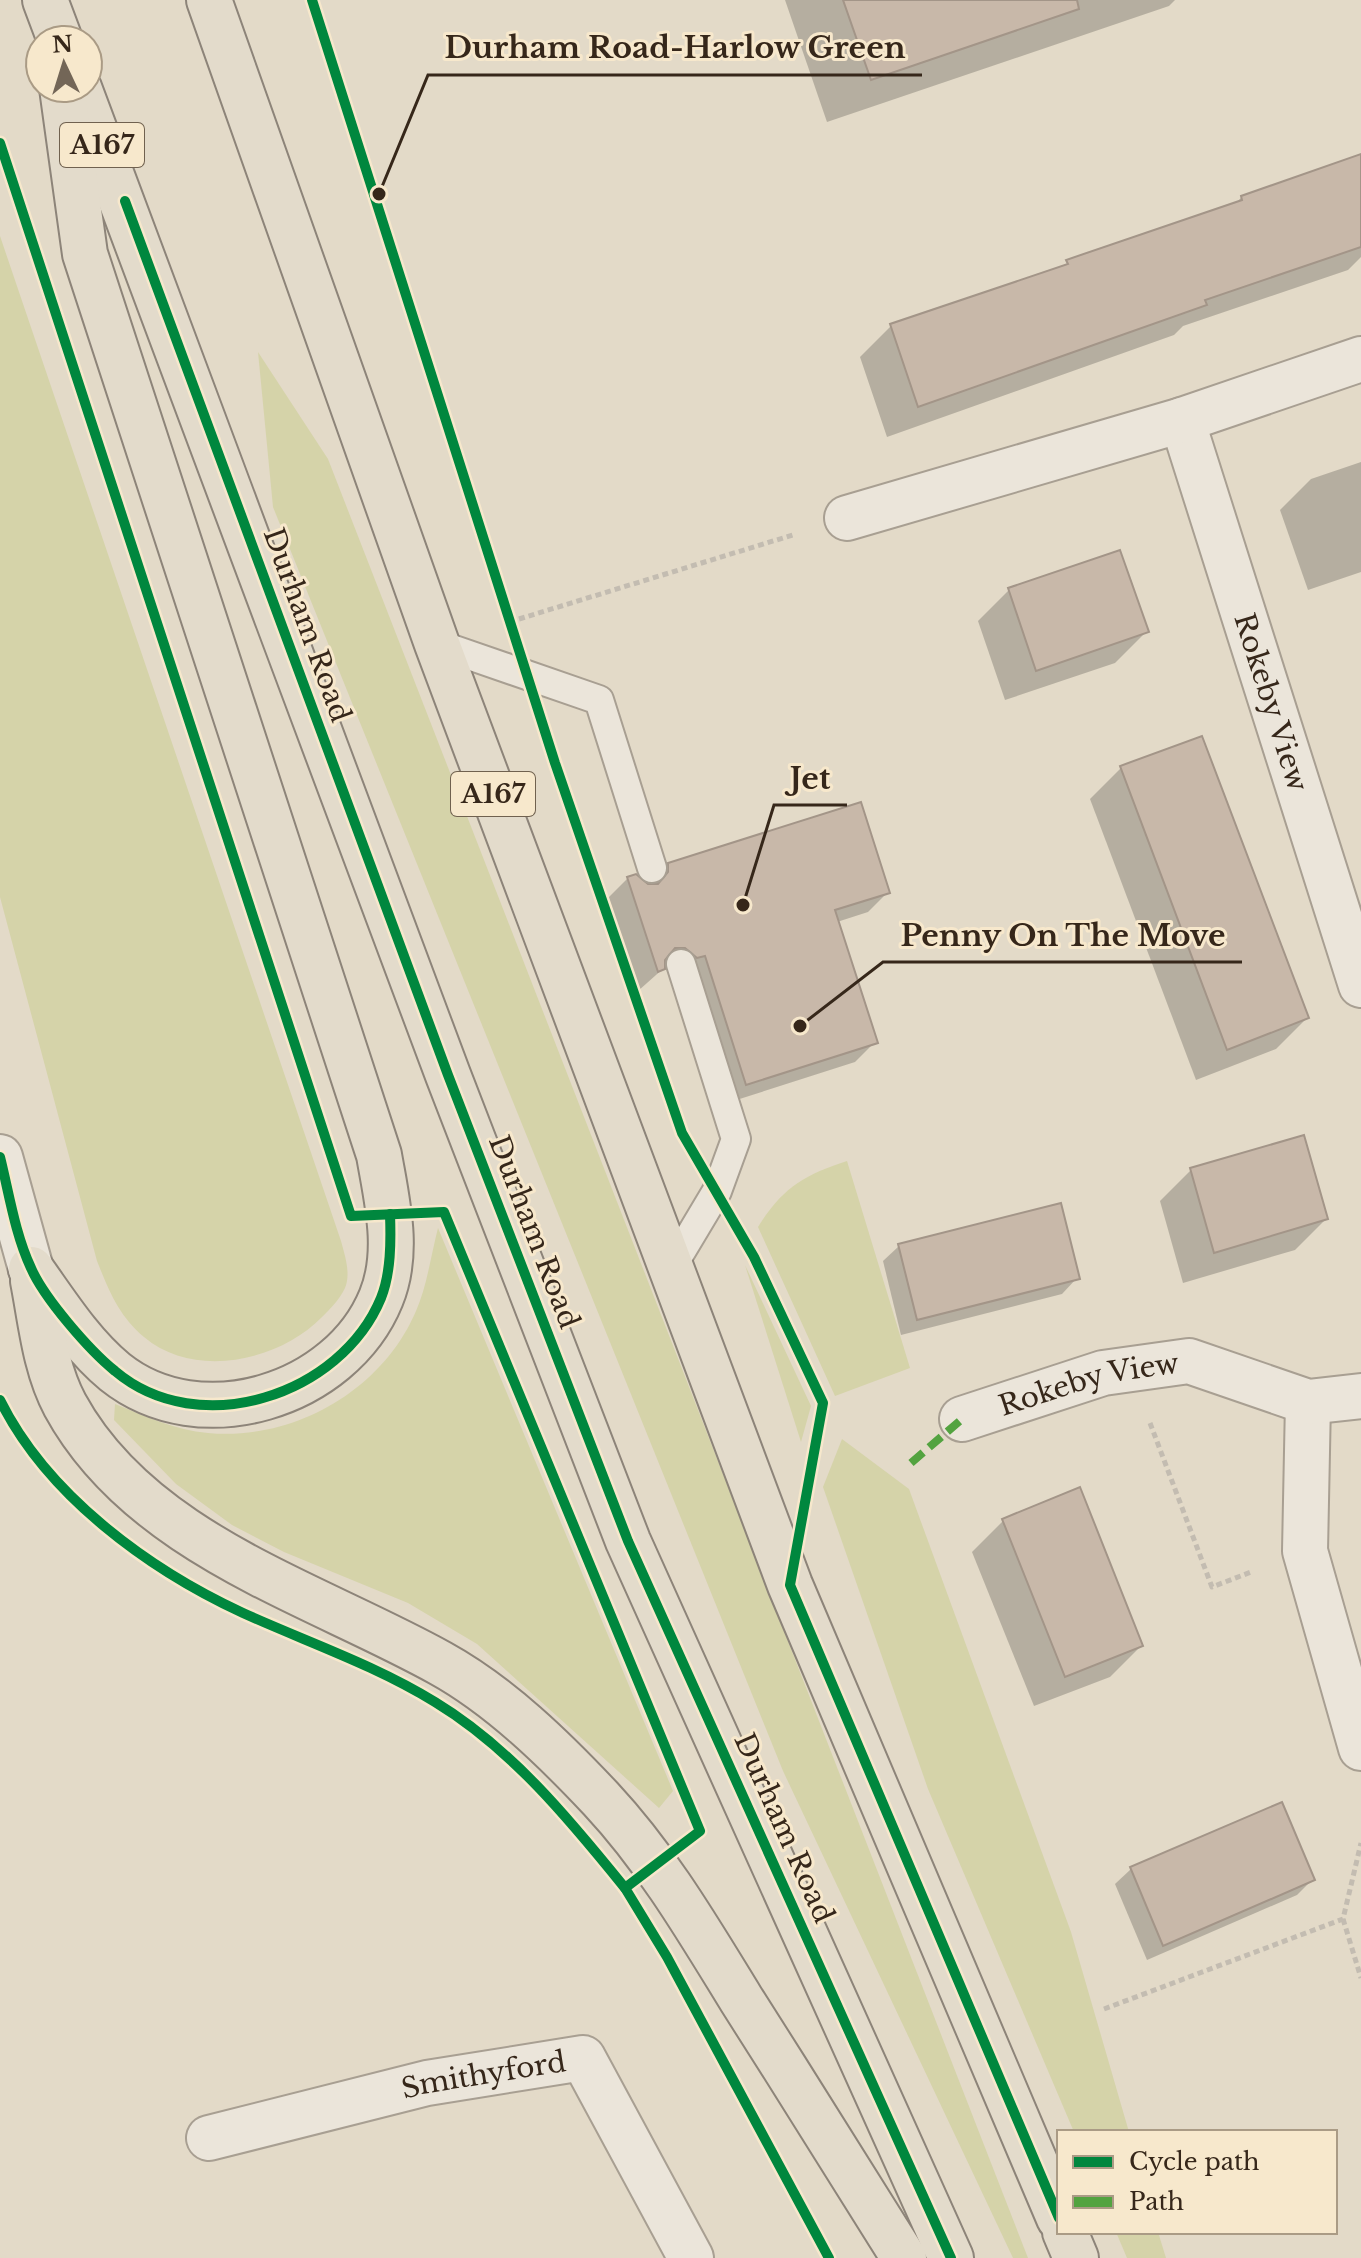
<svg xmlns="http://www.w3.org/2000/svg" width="1361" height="2258" font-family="'Libre Baskerville',serif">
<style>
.green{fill:#d5d3a9}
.shadow{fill:#0003}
.building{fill:#c8b8a9;stroke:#a39588;stroke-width:2}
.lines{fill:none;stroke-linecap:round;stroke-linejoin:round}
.service-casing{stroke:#a89f92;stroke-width:32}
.minor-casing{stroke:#a89f92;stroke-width:48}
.tertiary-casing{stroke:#a89f92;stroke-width:48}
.primary-casing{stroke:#8d8479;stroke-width:48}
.path{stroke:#c3bcb1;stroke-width:5;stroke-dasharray:6 4;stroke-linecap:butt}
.service{stroke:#ebe5da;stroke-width:28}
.minor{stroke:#ebe5da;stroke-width:44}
.tertiary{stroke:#ebe5da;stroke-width:44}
.primary{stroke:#e3dbcb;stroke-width:44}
.quiet{stroke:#53a340;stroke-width:8;stroke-dasharray:16 8;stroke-linecap:butt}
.cycleway-casing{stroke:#f7e8cc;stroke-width:15}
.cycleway{stroke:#00873e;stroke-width:10}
.labels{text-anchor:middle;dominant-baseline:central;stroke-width:6;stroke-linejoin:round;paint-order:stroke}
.shield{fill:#f7e8cc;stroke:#70614f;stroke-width:2}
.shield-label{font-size:26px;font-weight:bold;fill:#36271a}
.street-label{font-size:28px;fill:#36271a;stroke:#f7e8cc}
.leader{fill:none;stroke:#36271a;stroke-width:3}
.callout-dot{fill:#36271a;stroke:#f7e8cc;stroke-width:3}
.callout-label{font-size:30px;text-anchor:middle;font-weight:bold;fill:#36271a;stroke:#f7e8cc;stroke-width:6;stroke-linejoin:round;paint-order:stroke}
</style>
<rect width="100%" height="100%" fill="#e3dac8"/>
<g class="green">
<path d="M0 236 341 1241C345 1256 351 1273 345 1288 340 1299 330 1309 322 1317 279 1361 195 1380 144 1337 119 1316 109 1291 97 1261L0 897Z"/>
<polygon points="258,352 328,459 1028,2258 1013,2258 783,1771 273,507"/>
<path d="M847 1161 910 1368 835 1396 758 1227C782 1188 804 1175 847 1161Z"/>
<path d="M438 1228 673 1791 659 1808 477 1644 408 1603 284 1552 232 1525 176 1484 114 1420 115 1404C145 1416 175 1430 208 1433 293 1441 382 1391 416 1311 427 1286 431 1255 438 1228Z"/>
<polygon points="745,1265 811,1406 801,1442"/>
<polygon points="842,1439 909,1489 1071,1932 1129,2132 1074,2132 928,1789 823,1487"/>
<polygon points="1116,2232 1158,2232 1166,2258 1127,2258"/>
</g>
<g class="shadow">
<polygon points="785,0 1175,0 1169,6 827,122"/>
<polygon points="1361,186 1361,257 1348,270 1183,326 1174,335 887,437 860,357 891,326 1234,205 1242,197"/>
<polygon points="1361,462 1361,572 1308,590 1280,510 1311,479"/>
<polygon points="1009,590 1146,632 1115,663 1005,700 978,621"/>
<polygon points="1121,768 1307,1018 1276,1049 1196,1080 1090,799"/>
<polygon points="669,865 888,892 868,912 837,922 875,1042 855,1062 727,1103 676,977 665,967 638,991 608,898 628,878 647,887"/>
<polygon points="1191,1170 1326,1219 1295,1250 1183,1283 1160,1201"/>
<polygon points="899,1246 1077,1278 1062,1294 901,1335 883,1261"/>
<polygon points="1003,1521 1141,1646 1110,1677 1034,1706 972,1552"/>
<polygon points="1131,1869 1313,1879 1297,1895 1147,1960 1115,1884"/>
</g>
<g class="building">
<polygon points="843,0 1077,0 1079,9 871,80"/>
<polygon points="1361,154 1361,247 1205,300 1207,305 918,407 890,324 1068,264 1066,260 1242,200 1241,196"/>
<polygon points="1120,550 1149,632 1036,671 1008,588"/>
<polygon points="1202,736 1309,1018 1227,1050 1120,766"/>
<polygon points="861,802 890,893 835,910 878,1043 746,1085 705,956 697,958 685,948 675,948 665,960 665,969 658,972 627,877 636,874 648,884 658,884 668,872 668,863"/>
<polygon points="1304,1135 1328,1219 1214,1253 1190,1168"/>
<polygon points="1061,1203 1080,1279 917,1320 898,1244"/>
<polygon points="1080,1487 1143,1646 1065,1677 1002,1519"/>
<polygon points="1282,1802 1315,1880 1163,1946 1130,1867"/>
</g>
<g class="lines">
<g class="service-casing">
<g id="service">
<polyline points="437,644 599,700 652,868"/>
<polyline points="671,1268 717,1191 736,1139 681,964"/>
</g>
</g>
<g class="minor-casing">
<g id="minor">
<path id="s1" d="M1182 420 1361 985"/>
<polyline points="847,518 1182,420 1361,359"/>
<polyline points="1308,1402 1305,1551 1361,1748"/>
<path id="s2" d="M962 1419 1103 1373 1189 1361 1308 1402 1361 1396"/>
<path id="s3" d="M209 2138 427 2083 583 2058 691 2258"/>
</g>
</g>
<g class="tertiary-casing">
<polyline id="tertiary" points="0,1157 31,1269"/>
</g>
<g class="primary-casing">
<g id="primary">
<polyline points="45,0 60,40"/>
<polyline points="209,0 437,644 790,1585 1059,2218"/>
<polyline points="79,88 448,1075 628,1541 951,2258"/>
<path d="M31 1269C56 1304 81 1344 115 1372 200 1440 341 1396 381 1298 400 1252 387 1201 379 1155L85 254 62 88"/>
<path d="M33 1281C41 1322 45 1368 65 1405 140 1543 312 1592 440 1663 500 1696 555 1750 601 1799 657 1859 698 1929 741 1999 796 2085 850 2172 904 2258"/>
<polyline points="1065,2232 1076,2258"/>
</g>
</g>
<g class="path">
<polyline points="519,619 796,534"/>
<polyline points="1150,1423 1212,1587 1251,1572"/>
<polyline points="1343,1919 1361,1978"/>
<polyline points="1104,2009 1343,1919 1361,1843"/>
</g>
<use href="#service" class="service"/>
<use href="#minor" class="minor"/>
<use href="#tertiary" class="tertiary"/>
<use href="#primary" class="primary"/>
<polyline class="quiet" points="911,1463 962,1419"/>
<g class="cycleway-casing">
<g id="cycleway">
<polyline points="312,0 555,763 682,1133 754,1257 823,1403 790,1585 1059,2218"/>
<polyline points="0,143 351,1216 444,1212 700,1831 625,1888 667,1957 829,2258"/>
<polyline points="125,201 448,1075 628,1541 951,2258"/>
<path d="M0 1157C9 1193 15 1234 31 1268 44 1298 89 1350 115 1371 199 1442 341 1395 381 1298 391 1273 391 1241 390 1214"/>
<path d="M0 1400C47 1495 148 1569 243 1613 307 1642 375 1665 435 1702 511 1748 570 1820 625 1888"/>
</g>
</g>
<use href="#cycleway" class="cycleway"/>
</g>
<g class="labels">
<g class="shield">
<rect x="60" y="123" width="84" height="44" rx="6"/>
<rect x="451" y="772" width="84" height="44" rx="6"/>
</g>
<g class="shield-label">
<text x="102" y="145">A167</text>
<text x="493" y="794">A167</text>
</g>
<g class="street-label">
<text transform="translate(307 625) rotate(70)">Durham Road</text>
<text stroke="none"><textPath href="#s1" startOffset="296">Rokeby View</textPath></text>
<text transform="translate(534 1232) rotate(69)">Durham Road</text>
<text stroke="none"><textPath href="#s2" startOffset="132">Rokeby View</textPath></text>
<text transform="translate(784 1828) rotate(66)">Durham Road</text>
<text stroke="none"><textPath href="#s3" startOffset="282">Smithyford</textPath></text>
</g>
</g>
<path class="leader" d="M379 194L428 75H922M743 905L774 805H847M800 1026L883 962H1242"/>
<g class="callout-dot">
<circle cx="379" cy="194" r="8"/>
<circle cx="743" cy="905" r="8"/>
<circle cx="800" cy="1026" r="8"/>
</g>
<g class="callout-label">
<text x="675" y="58">Durham Road-Harlow Green</text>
<text x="810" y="789">Jet</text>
<text x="1063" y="946">Penny On The Move</text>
</g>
<rect x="1057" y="2130" width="280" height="104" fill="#f7e8cc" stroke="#aa9b85" stroke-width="2"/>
<rect x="1073" y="2156" width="40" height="12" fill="#00873e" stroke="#aa9b85" stroke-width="2"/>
<text x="1129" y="2170" font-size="24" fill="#36271a">Cycle path</text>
<rect x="1073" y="2196" width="40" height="12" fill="#53a340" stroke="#aa9b85" stroke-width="2"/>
<text x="1129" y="2210" font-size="24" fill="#36271a">Path</text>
<g transform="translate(64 64) rotate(356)"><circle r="38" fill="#f7e8cc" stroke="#aa9b85" stroke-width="2"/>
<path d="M0-6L14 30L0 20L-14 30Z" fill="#736657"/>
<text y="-12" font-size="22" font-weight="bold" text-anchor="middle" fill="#36271a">N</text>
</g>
</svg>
